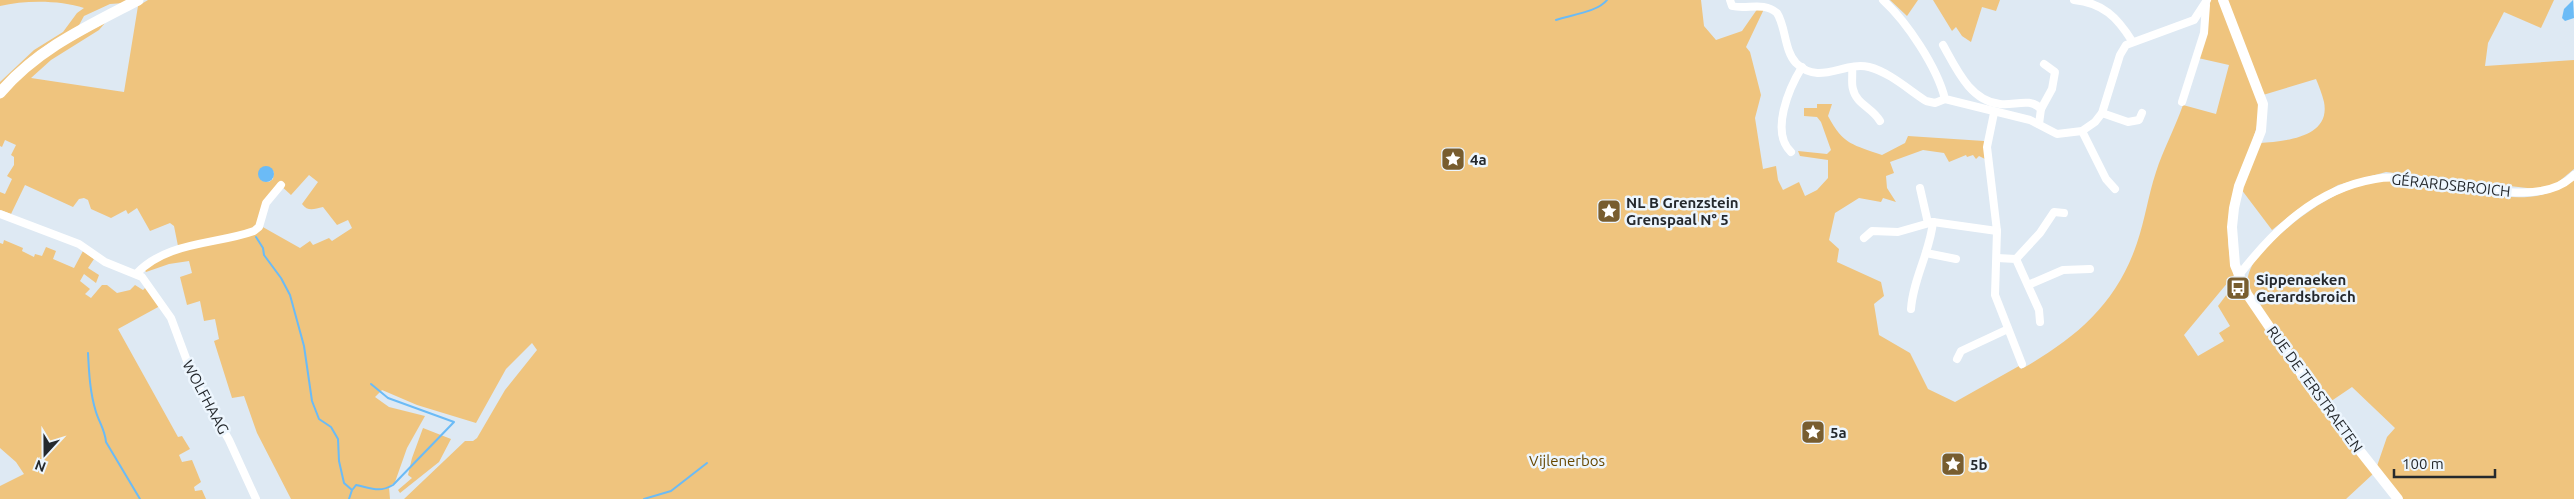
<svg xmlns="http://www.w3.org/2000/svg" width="2574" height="499" font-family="Ubuntu,sans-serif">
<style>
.green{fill:#efc47e;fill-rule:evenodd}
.water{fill:#6bbbf6}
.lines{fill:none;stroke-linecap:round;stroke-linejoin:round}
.stream{stroke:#6bbbf6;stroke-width:2}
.minor{stroke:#fff;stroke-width:8}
.tertiary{stroke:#fff;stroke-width:10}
.secondary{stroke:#fff;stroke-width:11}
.labels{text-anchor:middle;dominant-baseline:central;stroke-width:5;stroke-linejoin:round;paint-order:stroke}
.poi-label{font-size:15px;font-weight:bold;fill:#25292d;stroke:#edf6fe;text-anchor:start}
.street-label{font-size:15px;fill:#25292d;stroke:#edf6fe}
.park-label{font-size:15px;fill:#674700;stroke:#edf6fe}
</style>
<rect width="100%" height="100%" fill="#dee9f3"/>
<g class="green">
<path d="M0 0H131L124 3 110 4 84 16 78 27 48 44 29 58 0 87V82L34 50 63 32 77 13 84 8C60 0 25 0 0 6Z"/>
<path d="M148 0H1701L1704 26 1716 40 1742 31 1758 8 1764 9 1746 47 1750 52 1761 95 1755 118 1763 169 1776 166 1778 180 1783 190 1799 182 1805 196 1817 190 1828 178V160L1800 156 1798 151 1827 154 1831 150 1821 122 1817 117 1804 116V108H1817V104H1832L1828 116C1843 145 1854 145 1882 155L1905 143 1908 136 1984 141 1985 159 1979 156 1976 159 1973 155 1967 157 1966 155 1949 162 1944 153 1923 150 1890 162 1894 173 1886 176 1887 188 1896 202 1883 198 1881 202 1859 198 1835 213 1829 240 1839 249 1837 262 1881 282 1884 296 1874 304 1879 335 1910 353 1928 389 1955 402 2019 366 2021 369 2025 367C2077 337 2117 303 2137 243 2145 220 2148 196 2156 172 2163 150 2175 128 2183 105L2216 114 2229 65 2198 58 2205 34 2210 0H2219L2259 104C2260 132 2246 154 2237 180 2226 211 2225 244 2234 275L2184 335 2198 356 2224 341 2219 333 2230 326 2218 306 2236 282 2279 350 2287 347 2248 288C2244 268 2263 249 2277 237 2306 211 2339 188 2378 181 2440 170 2519 224 2574 179V499H2403L2377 466 2387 437 2395 428 2352 387 2321 408 2373 474 2346 499H404L465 441H473L477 438 505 390 537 350 532 343 506 369 476 423 417 405 382 390 375 397 389 407 425 416 407 448 395 482 389 487 390 499H291L257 433 244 396 232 398 214 341 219 339 215 319 204 321 200 301 187 305 180 277 192 273 189 261 169 264 146 272 144 269 166 254 244 237 256 233 261 226 300 248 310 241 313 245 329 238 332 241 352 228 348 220 337 225 323 207C314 209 308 212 302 204L318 182 309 175 291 195 278 183 262 205 257 223 250 231 178 246 174 226 170 223 150 231 137 208 128 214 126 210 111 218 91 209 88 200 84 198 79 199 73 207 25 185 11 214 0 210V192L5 194 12 179 7 176 14 165V157L11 155 16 145 5 140 2 147 0 146V98C29 64 66 43 105 23L99 30 51 60 31 78 124 92 138 6ZM264 167H269L274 172 273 179 269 182 262 181 259 171Z"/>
<polygon points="1890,0 1918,0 1907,16"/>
<polygon points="1933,0 2000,0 1996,11 1982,7 1971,42 1962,36 1956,27 1952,31"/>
<path d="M2226 0H2554L2541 28 2504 12 2488 43 2485 66 2574 60V169L2556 184 2536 189 2386 172 2338 185 2297 210 2272 230 2241 189 2260 143C2284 141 2331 138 2324 102 2322 94 2319 86 2316 79L2263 95Z"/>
<polygon points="4,240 23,248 22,251 34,257 35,254 42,256 46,247 56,251 53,259 74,268 83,251 94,259 88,268 99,275 96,283 84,274 80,281 90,289 85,294 91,298 102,285 107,285 117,293 130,290 135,285 143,290 146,287 160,306 118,329 178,437 182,436 190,449 179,455 182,462 192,460 201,482 194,487 195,491 202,490 206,499 0,499 0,486 24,474 16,462 0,448 0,243 3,244"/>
<polygon points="423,428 451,439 439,462 400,493 398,490 412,478 408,475 412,458"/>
</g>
<g class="water">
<polygon points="2573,0 2574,18 2565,21 2562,18 2564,9"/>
<circle cx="266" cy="174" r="8"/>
</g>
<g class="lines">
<g class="stream">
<path d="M1556 20C1570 15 1598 12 1607 0"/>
<polyline points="256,237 263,248 264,255 281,278 290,295 304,346 312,401 319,419 331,427 338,439 339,461 344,483 352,490 349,499"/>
<path d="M88 353C89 373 90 393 96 412 99 422 105 430 106 442L140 499"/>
<path d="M353 489 356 485C371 488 379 493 393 485L454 422 388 398 371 384"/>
<polyline points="644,499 671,491 707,463"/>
</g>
<g class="minor">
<path d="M1730 0 1732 6C1747 10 1763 1 1777 13 1786 27 1784 50 1796 63 1819 86 1844 61 1869 67 1889 72 1909 90 1926 101L1935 103 1945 99"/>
<path d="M1883 0C1907 22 1937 67 1945 99L2030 120 2057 134 2082 131 2095 122 2102 113 2120 55 2126 45 2194 20 2207 0"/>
<path d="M2074 0C2103 3 2117 17 2132 41"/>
<path d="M1943 45C1956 68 1970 101 2000 104 2014 106 2030 97 2041 109"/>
<path d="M1852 68C1853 75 1851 83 1853 89 1856 104 1873 108 1880 121"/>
<polyline points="2182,102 2204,33 2206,5"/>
<polyline points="1994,113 1987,147 1997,231 1995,295 2022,364"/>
<polyline points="2102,113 2128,122 2139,120 2142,113"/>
<polyline points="2039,124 2041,109 2052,89 2055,72 2044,64"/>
<polyline points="2082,131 2106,179 2115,189"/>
<path d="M1791 152C1770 132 1789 88 1802 67"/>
<polyline points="1920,188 1928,223"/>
<polyline points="0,214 79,244 105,262 142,277 171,318 193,377 229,440 256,499"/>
<polyline points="1864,238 1872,231 1898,232 1933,222 1997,231"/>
<polyline points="1926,253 1956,259"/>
<polyline points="1997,258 2016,259 2039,310 2040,322"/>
<polyline points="2016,259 2040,233 2054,212 2064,213"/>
<path d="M136 274C167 241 215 245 254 231L259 227 266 203 281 185"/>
<path d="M2239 275C2274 230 2316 189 2375 179 2430 169 2534 217 2574 175"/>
<polyline points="2028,285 2063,270 2090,269"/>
<path d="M1911 309C1913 279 1930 252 1933 222"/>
<polyline points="1957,359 1961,351 2008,329"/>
</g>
<polyline class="tertiary" points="2223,0 2263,104 2261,131 2239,186 2234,208 2232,227 2235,265 2247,294 2315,394 2398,499"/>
<path class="secondary" d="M0 93C37 49 88 26 138 0"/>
</g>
<defs>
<g id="sight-square" transform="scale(1.25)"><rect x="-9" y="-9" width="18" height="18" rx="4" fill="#785d2f" stroke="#edf6fe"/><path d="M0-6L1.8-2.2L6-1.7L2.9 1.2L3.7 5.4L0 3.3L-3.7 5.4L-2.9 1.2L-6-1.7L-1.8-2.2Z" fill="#fff"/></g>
<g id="bus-square" transform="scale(1.25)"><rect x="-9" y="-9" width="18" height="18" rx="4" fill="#785d2f" stroke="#edf6fe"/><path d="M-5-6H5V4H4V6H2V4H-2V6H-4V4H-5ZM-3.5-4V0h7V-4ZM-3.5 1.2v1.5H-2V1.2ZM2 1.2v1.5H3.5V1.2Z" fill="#fff"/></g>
</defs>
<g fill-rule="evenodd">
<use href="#sight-square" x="1453" y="159"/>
<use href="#sight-square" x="1609" y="211"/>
<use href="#bus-square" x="2238" y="288"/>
<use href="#sight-square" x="1813" y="432"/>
<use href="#sight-square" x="1953" y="464"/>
</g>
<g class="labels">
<g class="poi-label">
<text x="1470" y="159">4a</text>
<text x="1626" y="202">NL B Grenzstein<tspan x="1626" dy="17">Grenspaal N° 5</tspan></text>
<text x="2256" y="279">Sippenaeken<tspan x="2256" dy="17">Gerardsbroich</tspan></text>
<text x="1830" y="432">5a</text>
<text x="1970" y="464">5b</text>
</g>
<g class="street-label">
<text transform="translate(2451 185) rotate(6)">GÉRARDSBROICH</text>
<text transform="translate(2315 389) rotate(54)">RUE DE TERSTRAETEN</text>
<text transform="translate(206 397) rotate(62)">WOLFHAAG</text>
</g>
<g class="park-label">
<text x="1567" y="460">Vijlenerbos</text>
</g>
</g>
<g transform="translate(45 454) rotate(201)" stroke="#edf6fe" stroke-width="4" paint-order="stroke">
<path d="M0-4L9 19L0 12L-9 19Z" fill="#25292d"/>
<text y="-8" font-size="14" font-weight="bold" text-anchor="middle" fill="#25292d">N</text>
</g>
<path d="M2394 469v8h101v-8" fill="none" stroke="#25292d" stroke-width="2.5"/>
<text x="2402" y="469" font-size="15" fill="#25292d" stroke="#edf6fe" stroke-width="4" paint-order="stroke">100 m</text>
</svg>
